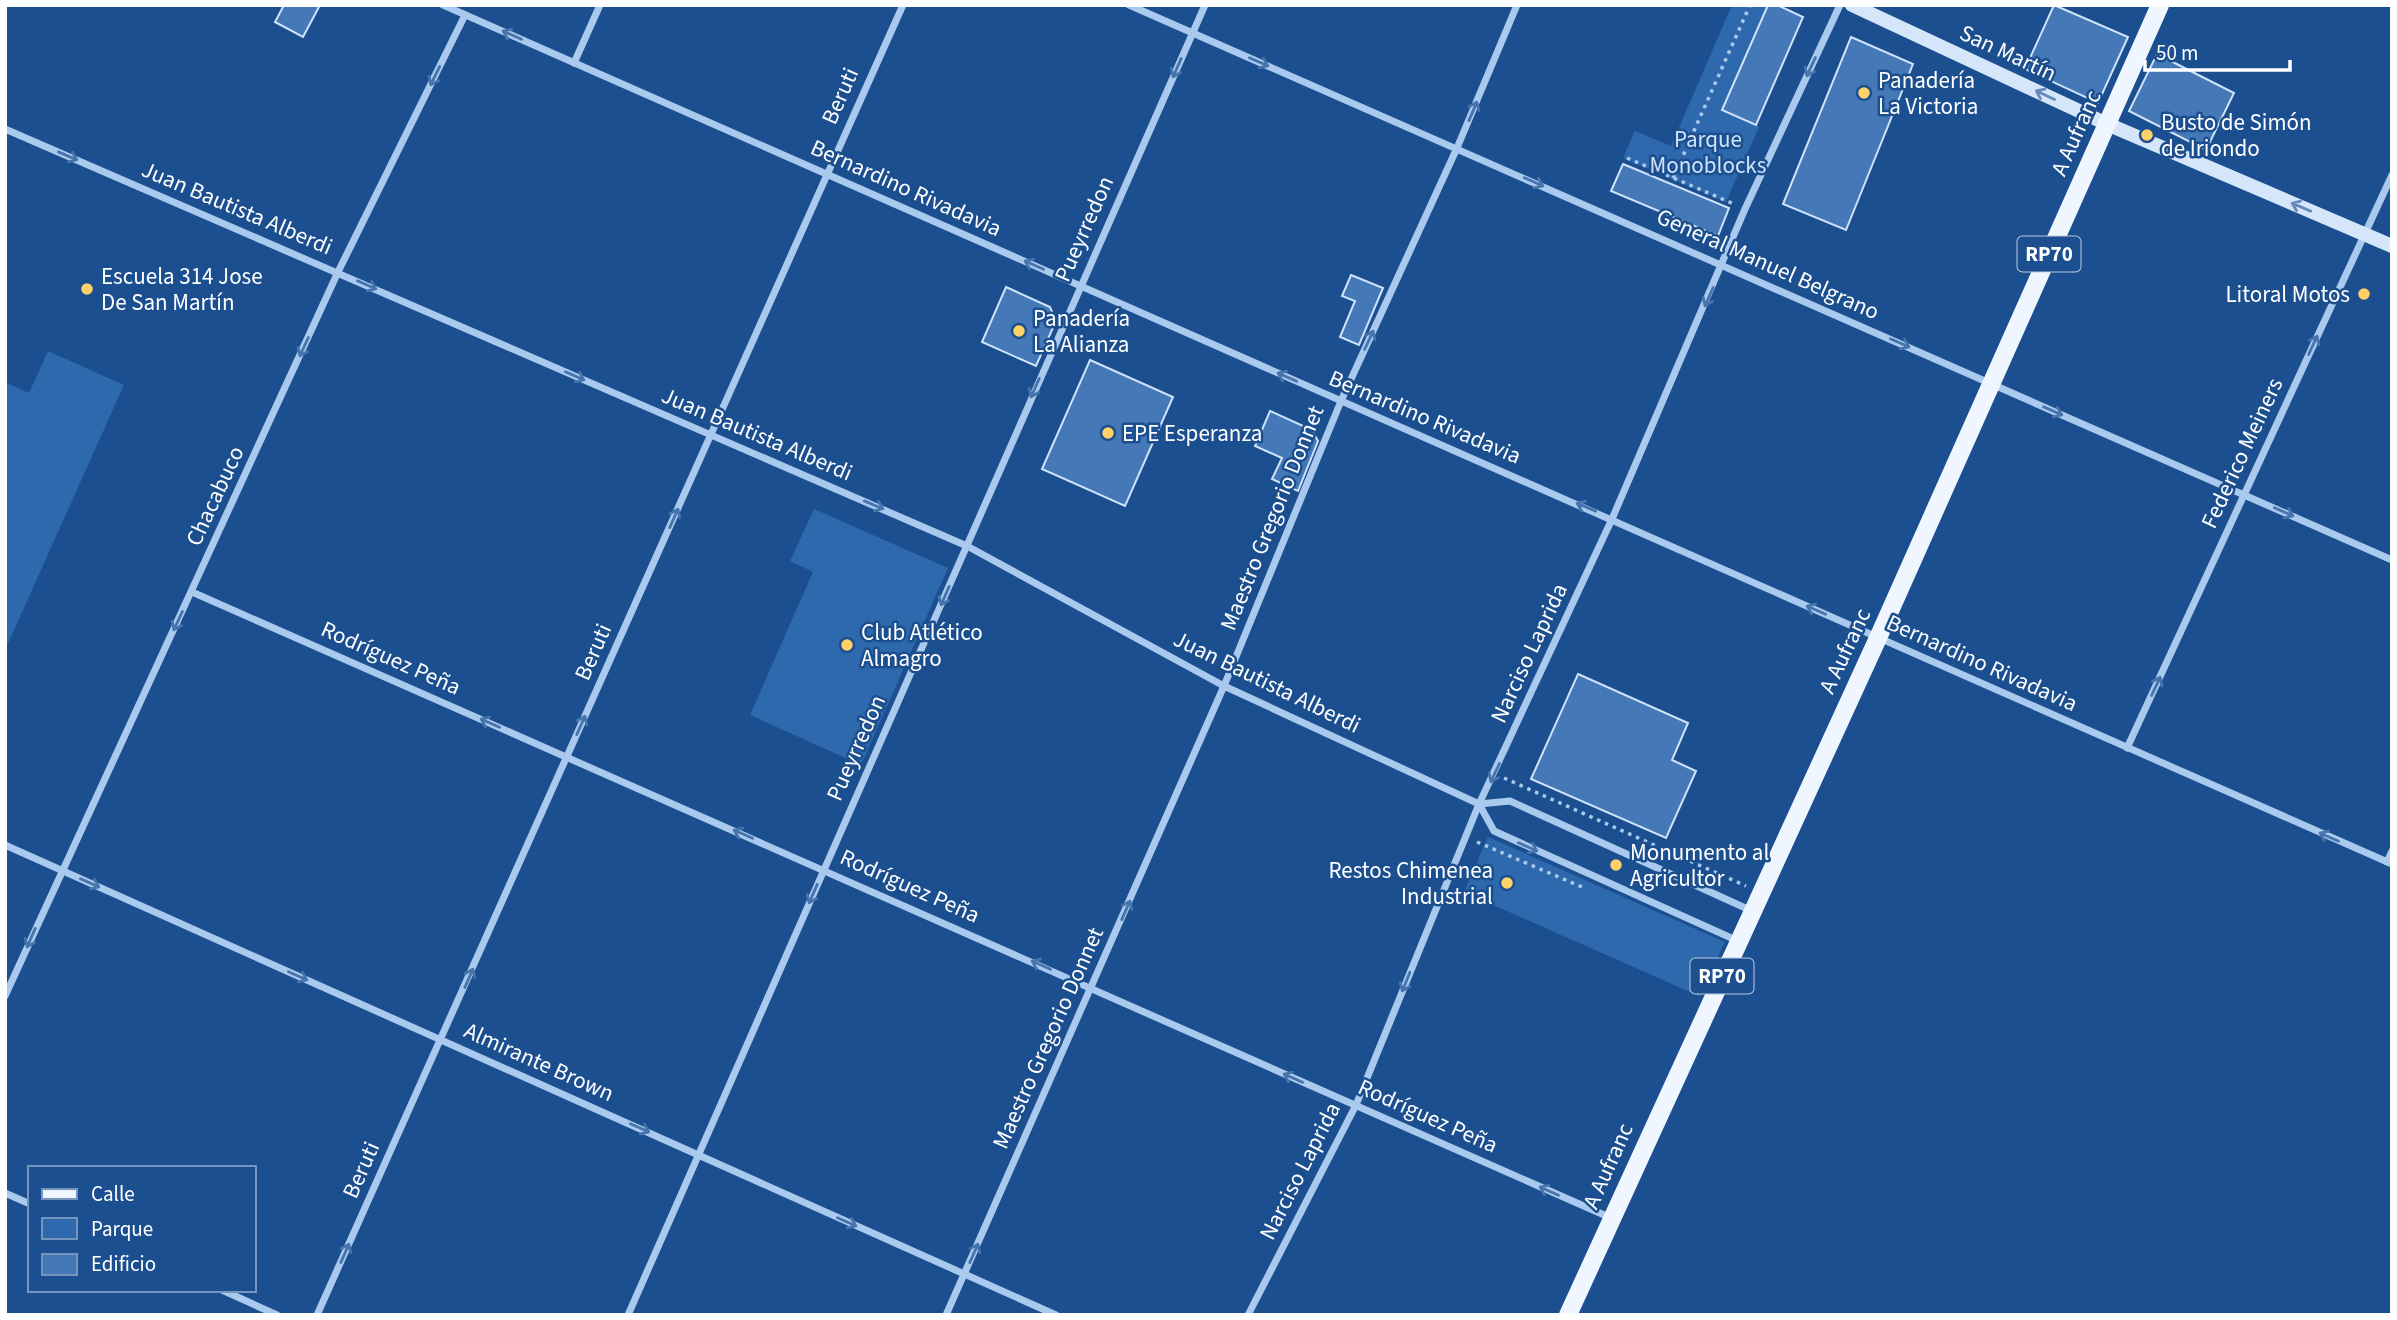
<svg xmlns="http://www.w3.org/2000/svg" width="2397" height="1320" font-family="'Source Sans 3',sans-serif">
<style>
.green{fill:#2e69ad}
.building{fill:#4478b7;stroke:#cfe3fa;stroke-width:2}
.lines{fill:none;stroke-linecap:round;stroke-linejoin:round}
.path{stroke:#a9c9ee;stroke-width:3.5;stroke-dasharray:3.5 5;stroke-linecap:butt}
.street{stroke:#a9c9ee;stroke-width:7}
.secondary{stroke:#d6e6fa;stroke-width:14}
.primary{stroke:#f0f6ff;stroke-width:18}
.oneway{stroke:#4674ac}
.oneway2{stroke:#668bba}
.poi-dot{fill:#ffd166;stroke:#1b4f8f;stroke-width:2.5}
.labels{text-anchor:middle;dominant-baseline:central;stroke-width:5;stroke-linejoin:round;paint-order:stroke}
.shield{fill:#1b4f8f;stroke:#bbcadd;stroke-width:2}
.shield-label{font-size:21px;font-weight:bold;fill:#fff}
.street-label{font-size:23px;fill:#fff;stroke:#1b4f8f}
.poi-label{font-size:23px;fill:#fff;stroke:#1b4f8f;text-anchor:start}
.park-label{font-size:23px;fill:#cfe3fa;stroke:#1b4f8f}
</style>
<rect width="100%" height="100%" fill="#1b4f8f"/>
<g class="green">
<polygon points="1732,5 1768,5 1722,110 1759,127 1726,202 1623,158 1635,131 1671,146"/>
<polygon points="48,351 124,385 5,650 5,382 29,393"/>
<polygon points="814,509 948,568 861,765 750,715 813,572 790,561"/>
<polygon points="1488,837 1725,942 1699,996 1464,892"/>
</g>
<g class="building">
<polygon points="284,5 320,5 303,37 275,22"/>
<polygon points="1768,5 1777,5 1803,17 1756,125 1722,110"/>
<polygon points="2054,5 2128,37 2098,103 2025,69"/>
<polygon points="1851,37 1913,64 1846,230 1783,204"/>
<polygon points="2157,54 2234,93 2206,150 2129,111"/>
<polygon points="1623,164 1729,208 1718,236 1611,191"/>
<polygon points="1351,275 1383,288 1359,345 1340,337 1355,301 1342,296"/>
<polygon points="1006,287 1050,307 1056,321 1036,366 982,342"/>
<polygon points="1090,360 1173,397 1125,506 1042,469"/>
<polygon points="1270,411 1312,430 1318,441 1298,491 1272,479 1282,458 1255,446"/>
<polygon points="1578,674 1688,723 1672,760 1696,771 1666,838 1531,779"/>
</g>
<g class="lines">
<g class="path">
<polyline points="1627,158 1734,204"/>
<polyline points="1673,178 1750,5"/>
<polyline points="1504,778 1746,886"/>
<polyline points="1477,842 1582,887"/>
</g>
<g class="street">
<polyline points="443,5 2392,864"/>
<polyline points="1129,5 2392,560"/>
<polyline points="574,63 600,5"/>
<polyline points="5,129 967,546 1224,686 1479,804 1510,801 1752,911"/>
<polyline points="192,592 1611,1218"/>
<polyline points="2127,748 2392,175"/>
<polyline points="1479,804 1494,831 1738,941"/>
<polyline points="5,845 1056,1315"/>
<polyline points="2387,862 2392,851"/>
<polyline points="5,996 338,272 465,15"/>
<polyline points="5,1193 30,1204"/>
<polyline points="222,1290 277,1315"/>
<polyline points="317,1315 903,5"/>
<polyline points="628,1315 1205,5"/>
<polyline points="946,1315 1224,686 1341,401 1457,148 1517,5"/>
<polyline points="1248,1315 1356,1105 1479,804 1612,519 1745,209 1840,5"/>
</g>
<polyline class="secondary" points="1852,5 2107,124 2392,246"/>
<polyline class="primary" points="1568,1315 1878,638 2160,5"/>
</g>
<defs><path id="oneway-shaft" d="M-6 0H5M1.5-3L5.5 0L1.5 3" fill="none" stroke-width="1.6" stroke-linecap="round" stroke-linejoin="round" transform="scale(1.75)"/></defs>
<g class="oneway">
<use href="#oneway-shaft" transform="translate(512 35) rotate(-156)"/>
<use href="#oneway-shaft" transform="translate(1259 62) rotate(24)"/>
<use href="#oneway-shaft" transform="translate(1811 67) rotate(115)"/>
<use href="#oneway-shaft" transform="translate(1177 68) rotate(114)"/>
<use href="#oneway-shaft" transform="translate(435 76) rotate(116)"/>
<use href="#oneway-shaft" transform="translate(1473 111) rotate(-67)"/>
<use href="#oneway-shaft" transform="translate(68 156) rotate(23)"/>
<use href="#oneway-shaft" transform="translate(1534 182) rotate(24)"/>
<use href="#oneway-shaft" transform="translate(1034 265) rotate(-156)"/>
<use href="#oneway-shaft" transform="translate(367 285) rotate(24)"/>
<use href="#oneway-shaft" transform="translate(1709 297) rotate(114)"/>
<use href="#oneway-shaft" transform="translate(1369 340) rotate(-65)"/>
<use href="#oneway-shaft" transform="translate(1900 343) rotate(24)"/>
<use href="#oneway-shaft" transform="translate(2313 345) rotate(-65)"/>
<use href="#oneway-shaft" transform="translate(304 347) rotate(115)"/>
<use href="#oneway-shaft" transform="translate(575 376) rotate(24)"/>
<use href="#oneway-shaft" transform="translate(1287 377) rotate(-156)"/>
<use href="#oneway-shaft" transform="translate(1035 388) rotate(114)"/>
<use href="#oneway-shaft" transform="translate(2053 411) rotate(24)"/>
<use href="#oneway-shaft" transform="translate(874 505) rotate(23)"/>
<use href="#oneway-shaft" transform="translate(1586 507) rotate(-157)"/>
<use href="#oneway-shaft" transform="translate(2284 512) rotate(24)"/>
<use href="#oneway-shaft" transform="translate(674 518) rotate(-66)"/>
<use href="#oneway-shaft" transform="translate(945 596) rotate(114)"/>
<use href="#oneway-shaft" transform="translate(1816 610) rotate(-156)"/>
<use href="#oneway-shaft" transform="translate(178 621) rotate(115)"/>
<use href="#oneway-shaft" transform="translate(2156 686) rotate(-65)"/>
<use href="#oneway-shaft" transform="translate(490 723) rotate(-156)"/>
<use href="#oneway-shaft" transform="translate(581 725) rotate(-66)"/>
<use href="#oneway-shaft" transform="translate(1495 773) rotate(115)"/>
<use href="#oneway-shaft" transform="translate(743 834) rotate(-156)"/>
<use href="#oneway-shaft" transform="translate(2329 837) rotate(-156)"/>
<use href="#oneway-shaft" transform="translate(1528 847) rotate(24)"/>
<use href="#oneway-shaft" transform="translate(90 883) rotate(24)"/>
<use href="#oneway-shaft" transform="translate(813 894) rotate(114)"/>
<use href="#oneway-shaft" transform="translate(1126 910) rotate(-66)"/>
<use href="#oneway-shaft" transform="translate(31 938) rotate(114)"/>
<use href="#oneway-shaft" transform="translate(1041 965) rotate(-156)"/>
<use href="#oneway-shaft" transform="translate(298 976) rotate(24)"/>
<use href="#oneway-shaft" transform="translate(469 978) rotate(-66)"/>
<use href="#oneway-shaft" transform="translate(1406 982) rotate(112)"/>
<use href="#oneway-shaft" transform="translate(1293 1078) rotate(-156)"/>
<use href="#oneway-shaft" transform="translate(640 1128) rotate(24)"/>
<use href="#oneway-shaft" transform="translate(1549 1191) rotate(-156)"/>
<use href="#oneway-shaft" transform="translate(847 1222) rotate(24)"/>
<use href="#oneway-shaft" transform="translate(345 1253) rotate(-66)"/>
<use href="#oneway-shaft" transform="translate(974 1253) rotate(-66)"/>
</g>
<g class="oneway2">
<use href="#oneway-shaft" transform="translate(2045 95) rotate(-155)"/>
<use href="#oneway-shaft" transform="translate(2301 207) rotate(-157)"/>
</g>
<g class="poi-dot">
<circle cx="1864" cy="93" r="7"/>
<circle cx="2147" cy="135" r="7"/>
<circle cx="87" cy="289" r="7"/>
<circle cx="2364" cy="294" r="7"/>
<circle cx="1019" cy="331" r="7"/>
<circle cx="1108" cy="433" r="7"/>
<circle cx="847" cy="645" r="7"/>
<circle cx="1616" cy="865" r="7"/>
<circle cx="1507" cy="883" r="7"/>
</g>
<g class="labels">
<g class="shield">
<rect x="2017.5" y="236.5" width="63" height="35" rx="5"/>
<rect x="1690.5" y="958.5" width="63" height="35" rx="5"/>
</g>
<g class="shield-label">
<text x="2049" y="254">RP70</text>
<text x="1722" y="976">RP70</text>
</g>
<g class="street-label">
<text transform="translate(2008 53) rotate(25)">San Martín</text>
<text transform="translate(840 96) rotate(-66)">Beruti</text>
<text transform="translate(2076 133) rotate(-66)">A Aufranc</text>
<text transform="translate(906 188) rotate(24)">Bernardino Rivadavia</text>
<text transform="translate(237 208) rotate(23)">Juan Bautista Alberdi</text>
<text transform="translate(1084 229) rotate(-66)">Pueyrredon</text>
<text transform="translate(1768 264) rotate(24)">General Manuel Belgrano</text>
<text transform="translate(1425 417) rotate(23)">Bernardino Rivadavia</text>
<text transform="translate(757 434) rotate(23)">Juan Bautista Alberdi</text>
<text transform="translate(2242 453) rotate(-65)">Federico Meiners</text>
<text transform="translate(215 496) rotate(-65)">Chacabuco</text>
<text transform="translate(1272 518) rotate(-68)">Maestro Gregorio Donnet</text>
<text transform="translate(1845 651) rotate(-65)">A Aufranc</text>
<text transform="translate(593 652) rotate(-66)">Beruti</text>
<text transform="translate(1529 653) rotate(-65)">Narciso Laprida</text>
<text transform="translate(391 658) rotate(24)">Rodríguez Peña</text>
<text transform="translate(1982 663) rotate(24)">Bernardino Rivadavia</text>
<text transform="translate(1267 682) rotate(26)">Juan Bautista Alberdi</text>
<text transform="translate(856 748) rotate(-66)">Pueyrredon</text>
<text transform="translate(910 886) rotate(24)">Rodríguez Peña</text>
<text transform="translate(1048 1038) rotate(-66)">Maestro Gregorio Donnet</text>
<text transform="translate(539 1062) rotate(24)">Almirante Brown</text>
<text transform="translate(1428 1116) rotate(24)">Rodríguez Peña</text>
<text transform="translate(1608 1166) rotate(-66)">A Aufranc</text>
<text transform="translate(361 1170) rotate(-66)">Beruti</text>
<text transform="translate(1300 1171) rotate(-63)">Narciso Laprida</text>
</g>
<g class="poi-label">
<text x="1878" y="80">Panadería<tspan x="1878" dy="26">La Victoria</tspan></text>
<text x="2161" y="122">Busto de Simón<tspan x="2161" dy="26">de Iriondo</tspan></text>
<text x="101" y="276">Escuela 314 Jose<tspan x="101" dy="26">De San Martín</tspan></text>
<text x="2350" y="294" text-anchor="end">Litoral Motos</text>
<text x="1033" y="318">Panadería<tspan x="1033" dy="26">La Alianza</tspan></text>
<text x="1122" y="433">EPE Esperanza</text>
<text x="861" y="632">Club Atlético<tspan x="861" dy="26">Almagro</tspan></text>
<text x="1630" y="852">Monumento al<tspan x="1630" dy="26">Agricultor</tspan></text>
<text x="1493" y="870" text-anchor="end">Restos Chimenea<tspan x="1493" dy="26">Industrial</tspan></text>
</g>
<g class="park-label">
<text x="1708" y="139">Parque<tspan x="1708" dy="26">Monoblocks</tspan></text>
</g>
</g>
<rect width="2397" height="1320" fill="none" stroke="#ffffff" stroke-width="14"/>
<rect x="28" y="1166" width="228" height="126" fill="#1b4f8f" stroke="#7695bc" stroke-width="2"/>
<rect x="42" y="1189" width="35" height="10" fill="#f0f6ff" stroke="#7695bc" stroke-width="2"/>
<text x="91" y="1201" font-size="21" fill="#ffffff">Calle</text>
<rect x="42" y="1218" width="35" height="21" fill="#2e69ad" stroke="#7695bc" stroke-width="2"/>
<text x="91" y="1236" font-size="21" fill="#ffffff">Parque</text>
<rect x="42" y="1254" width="35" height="21" fill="#4478b7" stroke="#7695bc" stroke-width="2"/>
<text x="91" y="1271" font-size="21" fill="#ffffff">Edificio</text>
<path d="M2145 60v10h145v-10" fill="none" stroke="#ffffff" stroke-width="3.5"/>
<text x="2156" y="60" font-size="21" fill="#ffffff" stroke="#1b4f8f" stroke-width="5" paint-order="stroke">50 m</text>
</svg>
